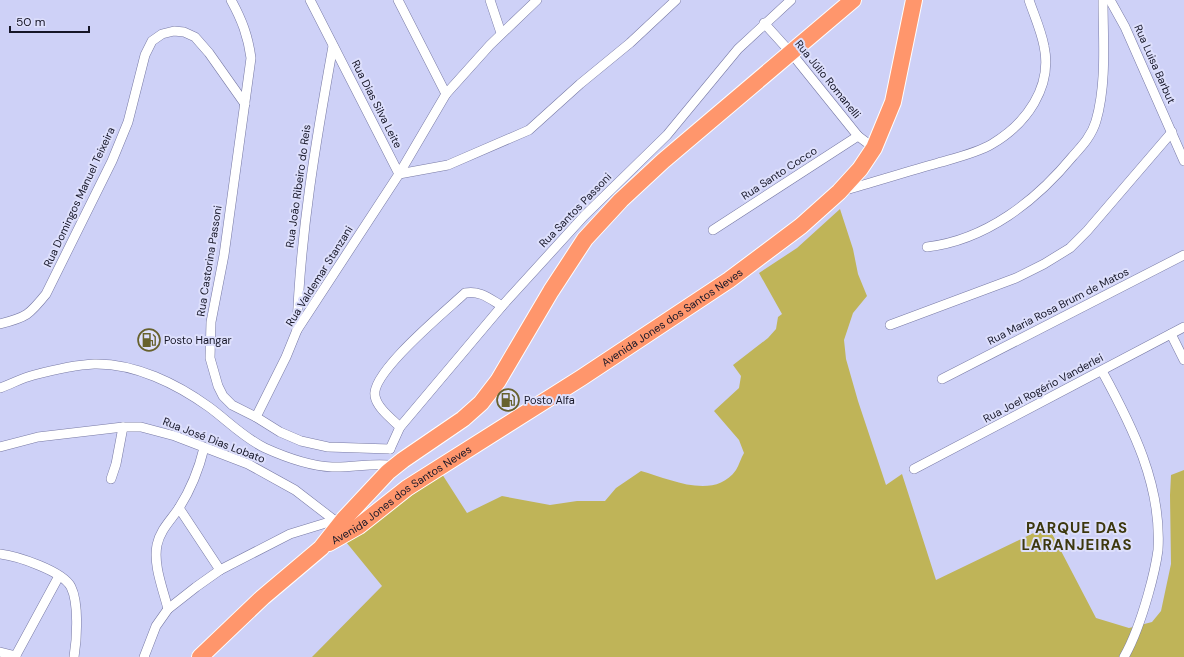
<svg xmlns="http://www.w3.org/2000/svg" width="1184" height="657" font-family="'DM Sans',sans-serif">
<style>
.green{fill:#bfb458}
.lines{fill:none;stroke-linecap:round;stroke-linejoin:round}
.street-casing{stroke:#787aa5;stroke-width:10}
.highway-casing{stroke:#fff;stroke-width:18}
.street{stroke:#fff;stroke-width:9}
.highway{stroke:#ff966c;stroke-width:16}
.labels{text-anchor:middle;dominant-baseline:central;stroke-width:4;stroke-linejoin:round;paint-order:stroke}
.street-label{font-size:11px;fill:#161627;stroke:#dddffc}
.poi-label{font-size:11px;fill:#161627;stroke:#dddffc;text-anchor:start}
.district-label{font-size:15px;font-weight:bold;letter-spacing:1px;fill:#3d380e;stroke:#dddffc}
</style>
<rect width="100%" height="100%" fill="#ced1f7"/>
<path class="green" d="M840 209 853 249 858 274 867 296 853 313 844 340 846 359 858 401 886 485 902 474 936 580 1048 526 1096 618 1129 628 1152 622 1161 611 1171 564 1170 495 1171 475 1184 470V657H312L382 586 346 542 442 474 467 513 502 496 550 505 577 501H605L616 488 641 471C670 479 714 501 736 470 739 465 741 458 744 453L739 440 714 411 739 388 741 376 733 365 768 338 776 329 778 317 782 314 759 273 797 248Z"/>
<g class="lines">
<g class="street-casing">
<g id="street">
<path d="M231 0C242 20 248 36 251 58L224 255 211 322 210 358 218 386 223 396 232 405 256 417 280 432 301 441 328 447 390 449"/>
<polyline points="310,0 399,174"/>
<polyline points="398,0 446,94"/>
<polyline points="490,0 501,33"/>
<polyline points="1110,0 1125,27 1184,161"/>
<polyline points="764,23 792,54 858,136 874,148"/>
<polyline points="399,174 448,165 529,130 580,84 630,43 676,0"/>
<path d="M842 191C874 182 906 172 938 163 955 158 977 153 992 144 1026 124 1053 87 1044 46 1041 30 1034 15 1029 0"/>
<polyline points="713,230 858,136"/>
<path d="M927 247C986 240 1036 201 1073 156 1083 145 1092 135 1096 121 1107 83 1103 39 1103 0"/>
<path d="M0 324C27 317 29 315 46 294L112 161 128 122 145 55 152 41 162 34 174 31 184 32 195 37 209 53 245 104"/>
<polyline points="890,325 1016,278 1044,264 1070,248 1087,231 1172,132"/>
<path d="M297 330C300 234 316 140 333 46"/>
<polyline points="1171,334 1184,360"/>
<path d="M1102 371C1132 426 1162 485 1158 550 1156 565 1152 581 1148 595 1142 616 1135 638 1124 657"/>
<polyline points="942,379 1184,255"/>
<path d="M0 388C11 384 22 378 34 375 53 370 74 365 94 364 135 363 177 384 209 407 228 421 244 438 265 448 285 457 310 466 332 467 354 468 374 462 396 466"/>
<polyline points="256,417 286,357 297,330 399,174 446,94 490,45 537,0"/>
<path d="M400 427C392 419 377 408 375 396 370 373 447 310 465 293 480 290 490 299 502 306"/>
<polyline points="0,447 38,437 123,427 141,427 175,436 248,464 295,490 334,520"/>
<polyline points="390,449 400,427 502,306 584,216 667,135 738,49 791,0"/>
<polyline points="914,469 1184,327"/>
<polyline points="111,479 116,464 123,427"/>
<polyline points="179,508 220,570"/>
<path d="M0 554C17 556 63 571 71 587 79 603 77 639 74 657"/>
<path d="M168 609C163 589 153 565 157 545 160 530 171 520 179 508 191 489 199 469 204 448"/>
<polyline points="0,652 16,656"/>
<polyline points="15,657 59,576"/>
<polyline points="144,657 156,626 168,609 196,587 220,570 290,534 339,519"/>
</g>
</g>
<g class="highway-casing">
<g id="highway">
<path id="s1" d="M329 543 359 526 407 488 581 378 729 280 801 226 839 192 860 169 874 148 893 102 914 0"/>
<polyline points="200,657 263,597 321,548 344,519 388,472 403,460 463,419 481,403 498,381 551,291 585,239 621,200 663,161 853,0"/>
</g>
</g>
<use href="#street" class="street"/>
<use href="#highway" class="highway"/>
</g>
<defs>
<g id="fuel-ring" transform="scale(1.15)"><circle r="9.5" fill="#dddffc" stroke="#67612d" stroke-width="1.5"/><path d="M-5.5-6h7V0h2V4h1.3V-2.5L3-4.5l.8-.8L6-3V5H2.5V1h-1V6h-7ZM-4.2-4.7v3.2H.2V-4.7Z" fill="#67612d"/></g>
</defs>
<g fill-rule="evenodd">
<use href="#fuel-ring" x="149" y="340"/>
<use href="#fuel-ring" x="508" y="400"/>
</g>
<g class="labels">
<g class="street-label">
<text transform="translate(1155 64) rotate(66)">Rua Luisa Barbut</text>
<text transform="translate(828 79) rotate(51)">Rua Júlio Romanelli</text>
<text transform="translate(377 104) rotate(63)">Rua Dias Silva Leite</text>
<text transform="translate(779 173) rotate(-33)">Rua Santo Cocco</text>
<text transform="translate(298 186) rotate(-82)">Rua João Ribeiro do Reis</text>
<text transform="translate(79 197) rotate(-65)">Rua Domingos Manuel Teixeira</text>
<text transform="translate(575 210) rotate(-46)">Rua Santos Passoni</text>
<text transform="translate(209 261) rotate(-81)">Rua Castorina Passoni</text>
<text transform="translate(319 276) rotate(-58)">Rua Valdemar Stanzani</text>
<text transform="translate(1058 306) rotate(-27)">Rua Maria Rosa Brum de Matos</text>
<text stroke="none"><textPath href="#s1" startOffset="411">Avenida Jones dos Santos Neves</textPath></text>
<text transform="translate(1043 388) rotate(-28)">Rua Joel Rogério Vanderlei</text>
<text transform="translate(214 440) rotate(21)">Rua José Dias Lobato</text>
<text stroke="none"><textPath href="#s1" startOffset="87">Avenida Jones dos Santos Neves</textPath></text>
</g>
<g class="poi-label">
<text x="164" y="340">Posto Hangar</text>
<text x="524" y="400">Posto Alfa</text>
</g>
<g class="district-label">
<text x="1077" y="528">PARQUE DAS<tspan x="1077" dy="17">LARANJEIRAS</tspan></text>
</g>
</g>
<path d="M10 26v6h79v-6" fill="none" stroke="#161627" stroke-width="2"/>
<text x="16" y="26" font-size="12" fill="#161627" stroke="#dddffc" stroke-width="3" paint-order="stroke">50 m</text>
</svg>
